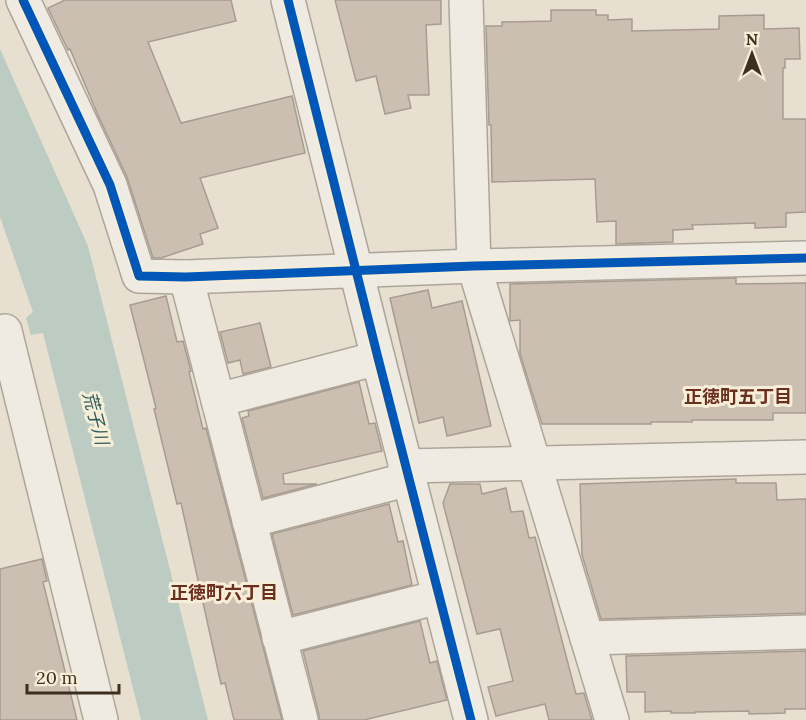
<svg xmlns="http://www.w3.org/2000/svg" width="806" height="720" font-family="Lora,'Noto Sans JP',serif">
<style>
.water{fill:#bcccc2}
.building{fill:#cbbfb2;stroke:#a89c90;stroke-width:1.5}
.lines{fill:none;stroke-linecap:round;stroke-linejoin:round}
.street-casing{stroke:#ada599;stroke-width:36}
.street{stroke:#efebe3;stroke-width:33}
.cycleway-casing{stroke:#f7eed8;stroke-width:13}
.cycleway{stroke:#0057b8;stroke-width:9}
.labels{text-anchor:middle;dominant-baseline:central;stroke-width:6;stroke-linejoin:round;paint-order:stroke}
.neighbourhood-label{font-size:18px;font-weight:bold;fill:#6b2e1e;stroke:#f7eed8}
.water-label{font-size:18px;font-style:italic;fill:#2f5d5a;stroke:#f7eed8}
</style>
<rect width="100%" height="100%" fill="#e7e0d1"/>
<polygon class="water" points="0,49 88,246 208,720 141,720 43,333 31,335 26,318 33,312 0,217"/>
<g class="building">
<polygon points="65,0 231,0 236,21 148,42 181,123 292,96 305,153 200,178 218,228 200,234 203,244 161,258 153,258 127,177 97,113 70,49 68,50 48,8"/>
<polygon points="335,0 441,0 441,24 426,25 429,95 408,95 411,108 385,114 376,76 356,81"/>
<polygon points="551,10 596,10 596,15 608,15 608,20 632,19 632,31 719,29 719,16 764,15 764,29 799,28 800,59 785,59 785,68 783,68 783,119 806,119 806,212 786,213 786,227 755,228 755,223 692,225 693,229 673,230 673,242 616,244 616,221 597,222 595,179 492,182 491,125 489,125 486,26 502,26 502,22 551,21"/>
<polygon points="736,278 736,284 806,283 806,413 773,413 773,420 692,420 692,422 651,422 651,424 542,424 520,354 520,320 510,321 510,284"/>
<polygon points="428,290 432,308 462,301 491,426 447,436 443,417 419,423 390,298"/>
<polygon points="166,296 177,342 183,341 191,371 189,372 203,429 206,428 282,720 234,720 225,683 221,684 181,503 177,504 154,409 156,408 130,305"/>
<polygon points="260,323 271,367 243,374 240,360 228,363 220,332"/>
<polygon points="359,382 369,424 375,423 382,451 283,474 284,484 317,484 263,498 242,418 249,416 248,411"/>
<polygon points="736,479 736,483 776,483 777,500 806,499 806,613 601,619 582,555 580,484"/>
<polygon points="450,484 480,484 482,494 506,488 511,512 523,511 529,538 535,537 576,694 584,693 592,720 549,720 545,704 496,716 488,687 513,681 500,629 477,634 443,503"/>
<polygon points="389,504 398,542 403,541 412,585 293,615 272,534"/>
<polygon points="42,559 47,581 43,582 77,720 0,720 0,569"/>
<polygon points="420,621 430,663 437,661 447,700 364,720 319,720 319,715 303,651"/>
<polygon points="806,651 806,709 785,709 785,713 749,714 749,711 695,712 695,713 671,713 671,711 645,712 645,692 627,692 626,656"/>
</g>
<g class="lines">
<g class="street-casing">
<g id="street">
<polyline points="23,0 110,185 139,276 186,277 474,266 806,258"/>
<polyline points="288,0 378,358 471,720"/>
<polyline points="466,0 474,266 612,720"/>
<polyline points="186,277 301,720"/>
<polyline points="0,333 5,331 101,720"/>
<polyline points="218,400 378,358"/>
<polyline points="405,466 806,457"/>
<polyline points="249,521 409,479"/>
<polyline points="279,638 439,597"/>
<polyline points="587,638 806,632"/>
</g>
</g>
<use href="#street" class="street"/>
<g class="cycleway-casing">
<g id="cycleway">
<polyline points="23,0 110,185 139,276 186,277 474,266 806,258"/>
<polyline points="288,0 378,358 471,720"/>
</g>
</g>
<use href="#cycleway" class="cycleway"/>
</g>
<g class="labels">
<g class="neighbourhood-label">
<text x="738" y="396">正徳町五丁目</text>
<text x="224" y="592">正徳町六丁目</text>
</g>
<g class="water-label">
<text transform="translate(96 418) rotate(75)">荒子川</text>
</g>
</g>
<g transform="translate(752 54)" stroke="#f7eed8" stroke-width="4.5" paint-order="stroke">
<path d="M0-4.5L10 22L0 15L-10 22Z" fill="#3d2e20"/>
<text y="-9" font-size="16" font-weight="bold" text-anchor="middle" fill="#3d2e20">N</text>
</g>
<path d="M27 684v9h92v-9" fill="none" stroke="#3d2e20" stroke-width="3"/>
<text x="36" y="684" font-size="18" fill="#3d2e20" stroke="#f7eed8" stroke-width="4.5" paint-order="stroke">20 m</text>
</svg>
